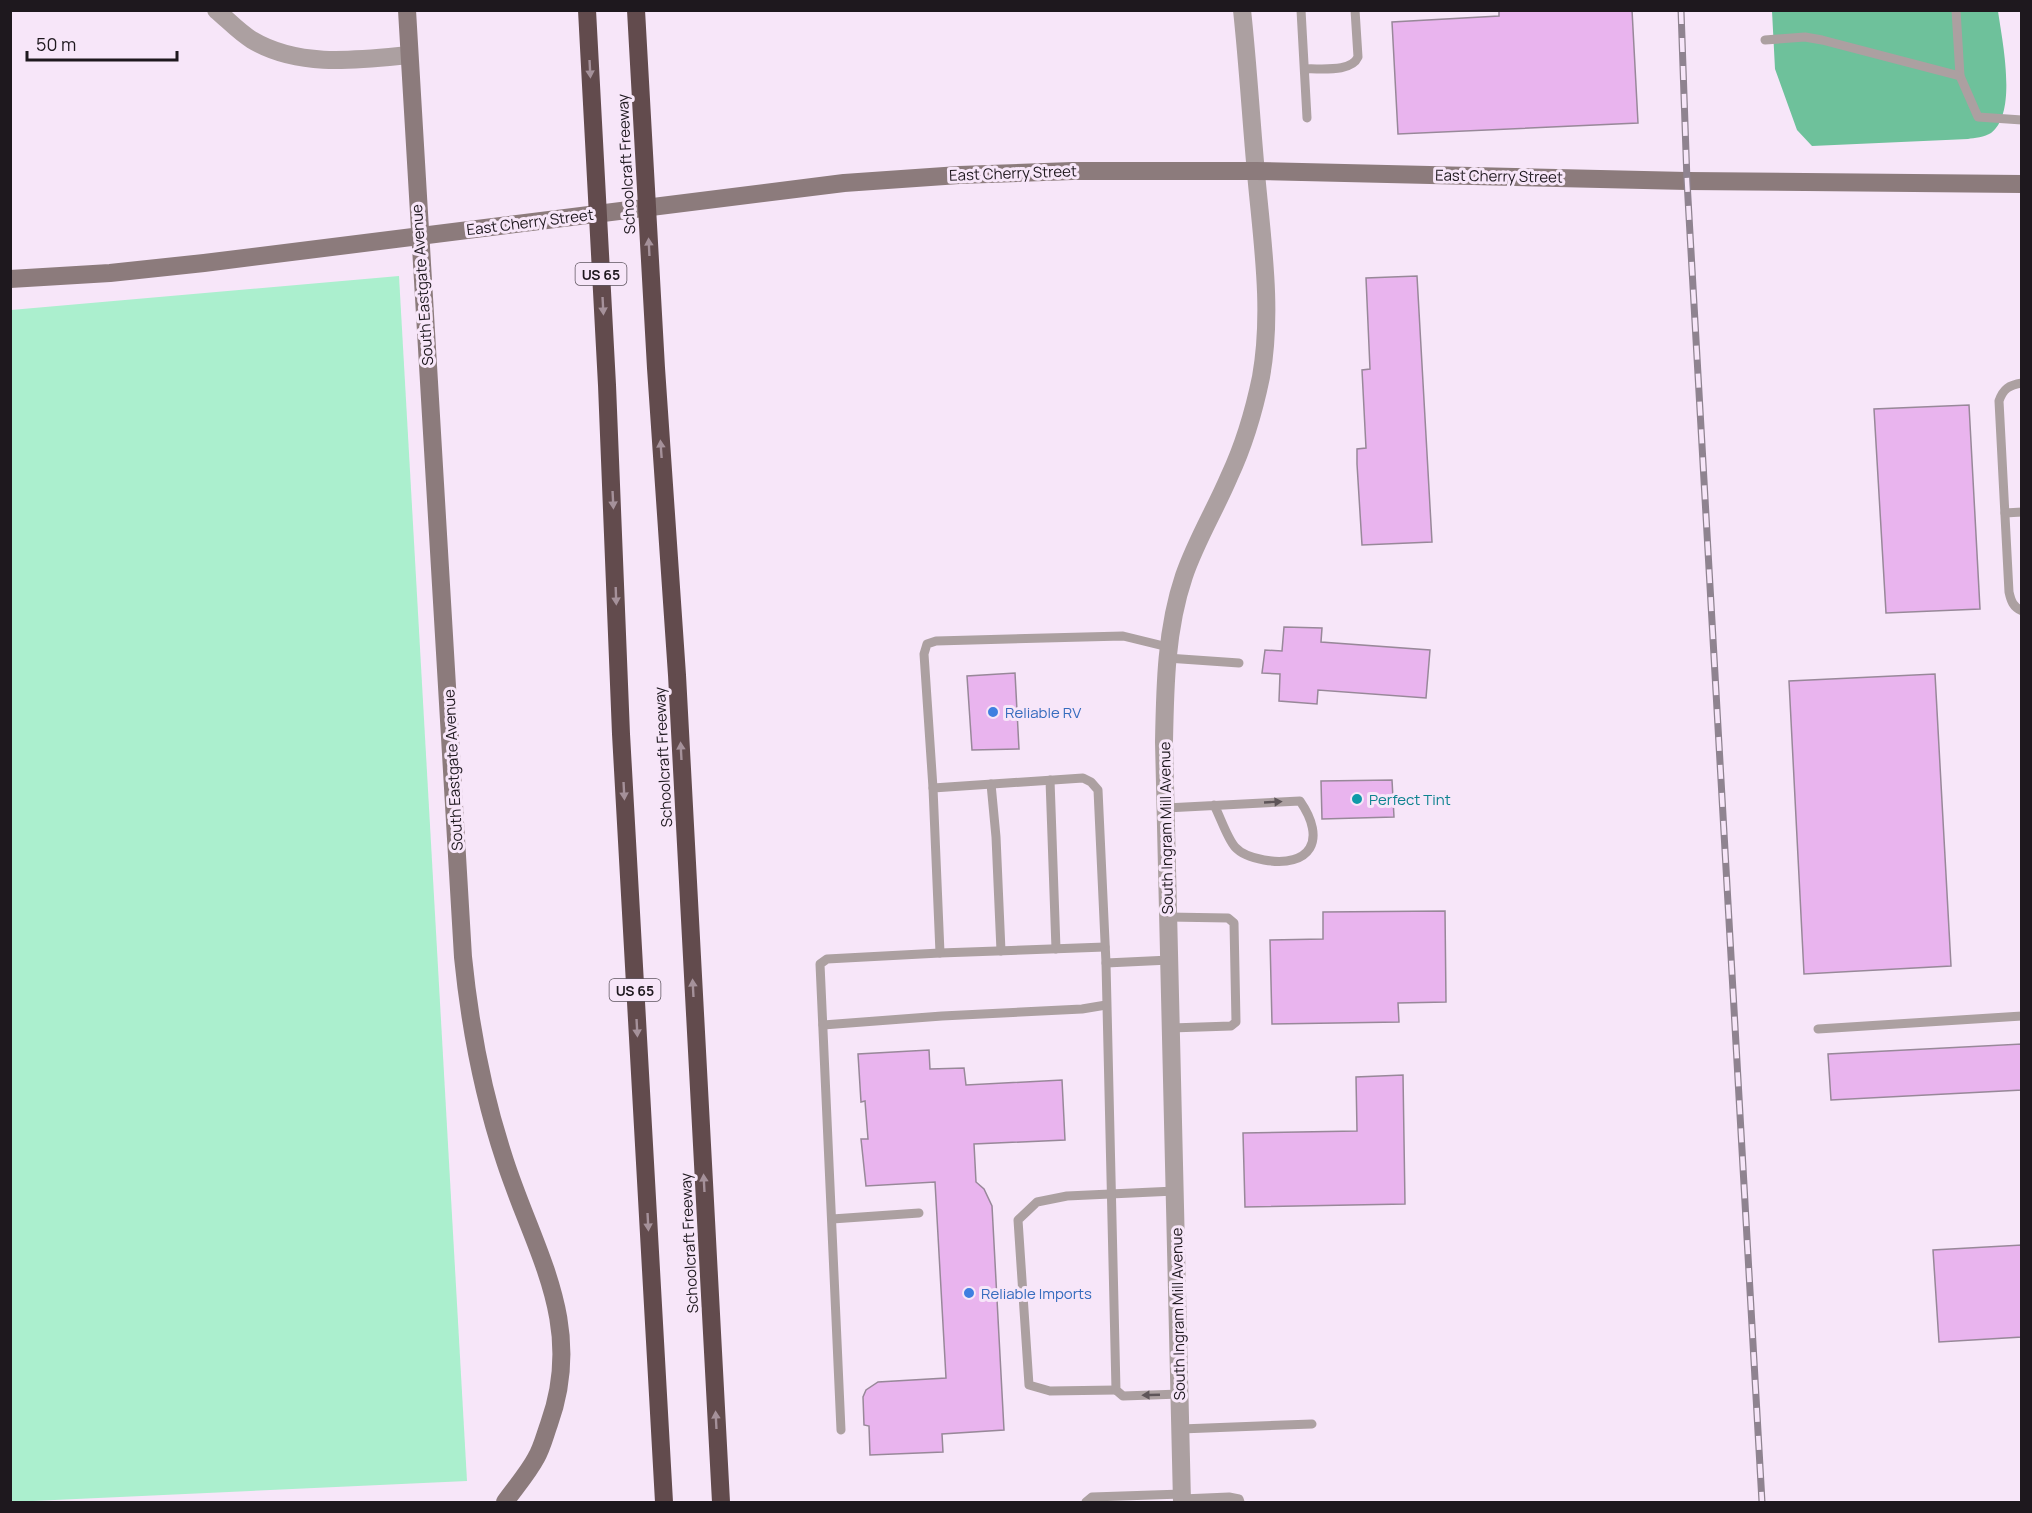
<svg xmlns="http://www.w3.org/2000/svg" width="2032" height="1513" font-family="Manrope,sans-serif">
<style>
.green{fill:#abefce}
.forest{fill:#6ec19b}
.building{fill:#e9b4ee;stroke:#988899;stroke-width:1.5}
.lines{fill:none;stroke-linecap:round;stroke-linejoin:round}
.lane{stroke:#aca0a1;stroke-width:9}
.street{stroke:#aca0a1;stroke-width:18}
.secondary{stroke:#8c7b7c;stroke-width:18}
.highway{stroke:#624b4d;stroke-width:18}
.rail-casing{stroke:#8f8390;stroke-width:7}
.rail{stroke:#f7e6f9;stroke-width:4.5;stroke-dasharray:14;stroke-linecap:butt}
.oneway{fill:#a5919a}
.oneway2{fill:#5e5559}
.shop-dot{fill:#3f7fe0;stroke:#f7e6f9;stroke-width:2}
.culture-dot{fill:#0f9aa8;stroke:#f7e6f9;stroke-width:2}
.labels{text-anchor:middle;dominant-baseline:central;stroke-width:6;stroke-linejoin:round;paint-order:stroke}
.shield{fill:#f7e6f9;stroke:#5f5660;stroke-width:1.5}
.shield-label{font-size:14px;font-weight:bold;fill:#1e181e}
.street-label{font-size:15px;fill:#1e181e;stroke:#f7e6f9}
.shop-label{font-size:15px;fill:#366cbe;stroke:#f7e6f9;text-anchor:start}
.culture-label{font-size:15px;fill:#0d838f;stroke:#f7e6f9;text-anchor:start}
</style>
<rect width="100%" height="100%" fill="#f7e6f9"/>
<polygon class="green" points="399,276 467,1481 11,1502 11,310"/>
<path class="forest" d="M1772 11H1998C2002 40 2018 113 1991 133 1985 137 1974 138 1968 139L1812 146 1797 130 1775 69Z"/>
<g class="building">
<polygon points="1499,10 1632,10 1638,123 1398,134 1392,22 1499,16"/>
<polygon points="1417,276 1432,542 1362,545 1357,464 1357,449 1366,448 1362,370 1370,369 1366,278"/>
<polygon points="1969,405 1980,609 1886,613 1874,409"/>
<polygon points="1284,627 1322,628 1321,642 1430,650 1426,698 1318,690 1317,704 1279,701 1280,674 1262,673 1265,650 1282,651"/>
<polygon points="1015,673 1019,749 972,750 967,676"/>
<polygon points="1935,674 1951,966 1804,974 1789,681"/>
<polygon points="1392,780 1394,817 1322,819 1321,781"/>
<polygon points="1445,911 1446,1002 1398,1003 1399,1022 1272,1024 1270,940 1323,939 1323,912"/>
<polygon points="2022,1044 2022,1090 1831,1100 1828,1054"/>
<polygon points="929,1050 930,1069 964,1068 966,1085 1062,1080 1065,1140 974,1144 976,1182 984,1189 992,1206 1004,1430 942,1434 943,1452 870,1455 869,1426 864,1425 863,1397 866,1390 878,1382 946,1378 935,1182 866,1186 861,1139 868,1139 865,1101 861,1102 858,1054"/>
<polygon points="1403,1075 1405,1204 1245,1207 1243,1133 1357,1131 1356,1077"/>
<polygon points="2022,1245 2022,1337 1939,1342 1933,1250"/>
</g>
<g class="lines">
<g class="lane">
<polyline points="1301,10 1307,118"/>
<polyline points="1956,10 1960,76 1978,117 2022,120"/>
<polyline points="1765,40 1805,37 1822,40 1960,76"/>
<path d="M1305 69C1320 68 1351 73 1358 57L1355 10"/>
<path d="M2022 383C2009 385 2003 389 1999 401L2009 592C2011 601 2013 607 2022 611"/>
<polyline points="2005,513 2022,512"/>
<polyline points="1167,658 1239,663"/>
<polyline points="1050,780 1056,949"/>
<polyline points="991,784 996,837 1001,951"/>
<polyline points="933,788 924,654 927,644 936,641 1123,636 1168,647"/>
<path d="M1166 808 1300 801C1327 840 1311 868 1264 860 1253 858 1242 855 1235 847 1227 838 1220 816 1214 805"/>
<polyline points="1168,917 1228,918 1234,923 1236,1022 1231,1026 1171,1028"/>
<polyline points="940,953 1105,947"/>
<polyline points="1106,963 1170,960"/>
<polyline points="823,1025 942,1016 1082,1009 1106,1005"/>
<polyline points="1818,1029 2022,1016"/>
<polyline points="832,1219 919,1213"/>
<polyline points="1116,1390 1050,1391 1029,1385 1018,1220 1037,1202 1067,1196 1175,1191"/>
<polyline points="1181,1429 1312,1424"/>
<polyline points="841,1430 820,964 827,959 940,953 933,788 1083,778 1091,782 1098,790 1106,963 1116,1390 1123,1396 1180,1394"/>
<polyline points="1182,1499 1229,1497 1239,1499 1240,1502"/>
<polyline points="1086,1502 1092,1497 1182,1494"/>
</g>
<g class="street">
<path d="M216 10C228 20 239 32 252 40 299 68 357 60 409 55"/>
<path d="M1182 1502 1164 742C1165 686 1166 629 1184 576 1196 541 1215 510 1229 477 1244 445 1254 411 1261 377 1273 310 1262 241 1256 173 1251 119 1248 65 1242 10"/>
</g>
<g class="secondary">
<path d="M407 10C424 326 446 641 463 957 470 1027 483 1095 505 1161 535 1253 585 1324 549 1424 545 1435 542 1448 536 1458 528 1473 515 1488 505 1502"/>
<polyline points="10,279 110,273 204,263 844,183 959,175 1072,171 1256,171 1687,181 2022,184"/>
</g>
<g class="highway">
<polyline points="587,10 607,385 621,734 664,1502"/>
<polyline points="636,10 656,368 677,675 721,1502"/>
</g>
<g class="rail-casing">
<polyline id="rail" points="1681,10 1687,181 1762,1502"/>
</g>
<use href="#rail" class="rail"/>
</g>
<defs><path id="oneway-solid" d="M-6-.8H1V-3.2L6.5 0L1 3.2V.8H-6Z" transform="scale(1.5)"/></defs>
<g class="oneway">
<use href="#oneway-solid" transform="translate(590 69) rotate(87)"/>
<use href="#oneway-solid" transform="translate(649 247) rotate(-93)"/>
<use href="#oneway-solid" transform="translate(603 306) rotate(87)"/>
<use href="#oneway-solid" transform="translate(661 449) rotate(-94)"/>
<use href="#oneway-solid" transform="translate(613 500) rotate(87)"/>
<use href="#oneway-solid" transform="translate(616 596) rotate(88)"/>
<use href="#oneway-solid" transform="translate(681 751) rotate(-93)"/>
<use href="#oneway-solid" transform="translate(624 791) rotate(87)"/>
<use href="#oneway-solid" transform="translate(693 988) rotate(-93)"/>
<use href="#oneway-solid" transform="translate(637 1028) rotate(87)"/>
<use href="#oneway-solid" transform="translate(704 1183) rotate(-93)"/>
<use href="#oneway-solid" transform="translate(648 1222) rotate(87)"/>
<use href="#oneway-solid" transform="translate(716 1420) rotate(-93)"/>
</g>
<g class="oneway2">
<use href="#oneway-solid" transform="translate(1273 802) rotate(-3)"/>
<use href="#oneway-solid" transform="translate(1151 1395) rotate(178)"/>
</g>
<g class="shop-dot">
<circle cx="993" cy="712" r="6"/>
<circle cx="969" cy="1293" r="6"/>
</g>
<circle class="culture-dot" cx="1357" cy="799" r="6"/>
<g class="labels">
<g class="shield">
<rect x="575.5" y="263" width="51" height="22" rx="4.5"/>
<rect x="609.5" y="979" width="51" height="22" rx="4.5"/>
</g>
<g class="shield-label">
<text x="601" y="274">US 65</text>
<text x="635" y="990">US 65</text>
</g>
<g class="street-label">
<text transform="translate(626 164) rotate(-93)">Schoolcraft Freeway</text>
<text transform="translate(1013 173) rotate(-2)">East Cherry Street</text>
<text transform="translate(1499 176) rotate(1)">East Cherry Street</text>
<text transform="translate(530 222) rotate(-7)">East Cherry Street</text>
<text transform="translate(422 285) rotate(-94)">South Eastgate Avenue</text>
<text transform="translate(663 757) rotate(-93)">Schoolcraft Freeway</text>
<text transform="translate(453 770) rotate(-93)">South Eastgate Avenue</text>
<text transform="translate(1166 828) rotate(-91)">South Ingram Mill Avenue</text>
<text transform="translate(689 1243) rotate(-93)">Schoolcraft Freeway</text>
<text transform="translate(1178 1314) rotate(-91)">South Ingram Mill Avenue</text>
</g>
<g class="shop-label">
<text x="1005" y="712">Reliable RV</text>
<text x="981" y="1293">Reliable Imports</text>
</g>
<g class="culture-label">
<text x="1369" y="799">Perfect Tint</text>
</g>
</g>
<rect width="2032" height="1513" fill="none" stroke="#1e181e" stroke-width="24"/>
<path d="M27 51v9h150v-9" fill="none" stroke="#1e181e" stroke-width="3"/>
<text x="36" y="51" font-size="18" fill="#1e181e" stroke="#f7e6f9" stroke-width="4.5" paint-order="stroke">50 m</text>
</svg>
